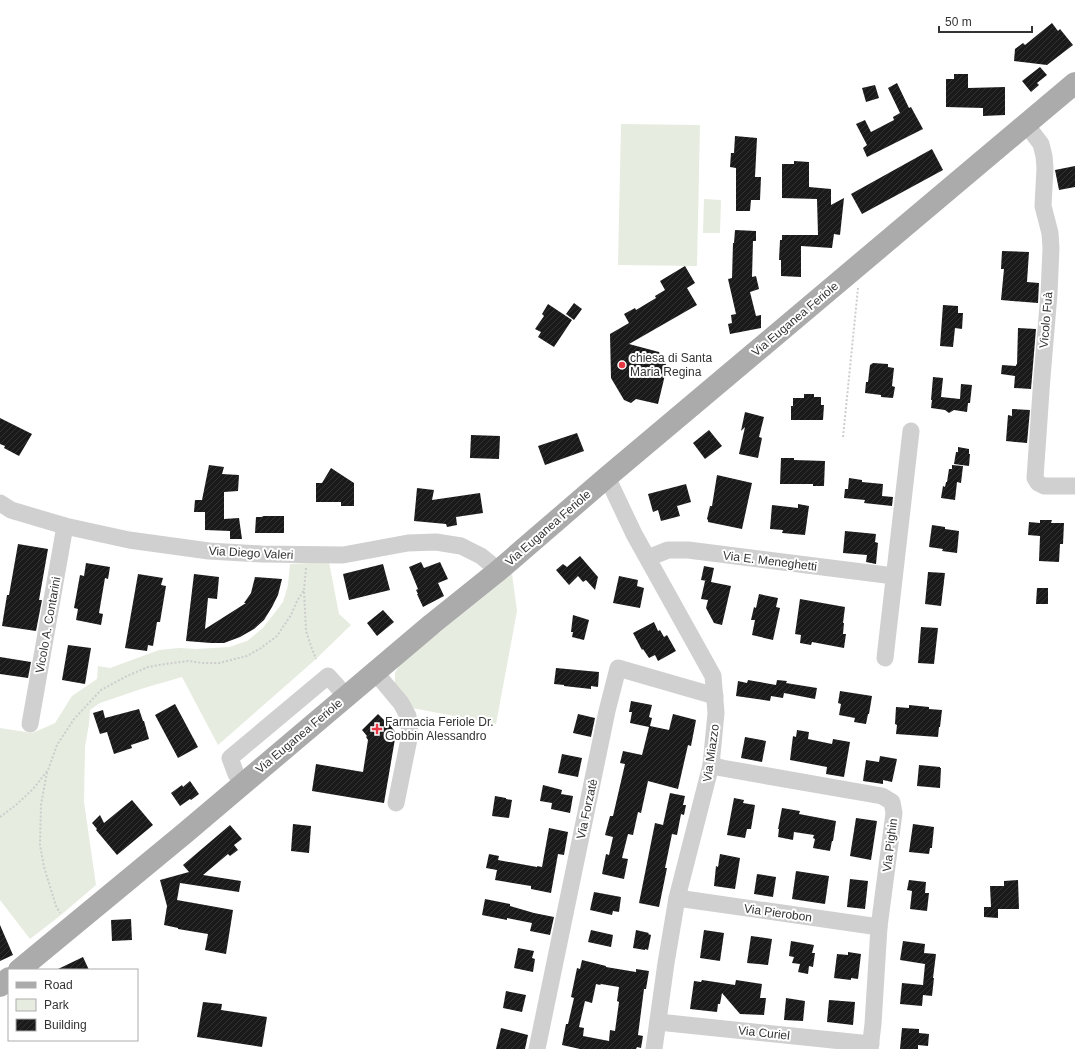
<svg xmlns="http://www.w3.org/2000/svg" width="1075" height="1049" font-family="Helvetica,sans-serif">
<style>
.green{fill:#e6ecdf}
.building{fill:url(#building-hatch);fill-rule:evenodd}
.lines{fill:none;stroke-linecap:round;stroke-linejoin:round}
.path{stroke:#cdcdcd;stroke-width:2;stroke-dasharray:2 2;stroke-linecap:butt}
.minor{stroke:#d0d0d0;stroke-width:17}
.major{stroke:#ababab;stroke-width:22}
.poi-dot{fill:#e63946;stroke:#fff;stroke-width:1.5}
.labels{text-anchor:middle;dominant-baseline:central;stroke-width:4;stroke-linejoin:round;paint-order:stroke}
.street-label{font-size:12px;fill:#333;stroke:#fff}
.poi-label{font-size:12px;fill:#333;stroke:#fff;text-anchor:start}
</style>
<defs>
<pattern id="building-hatch" width="6" height="6" patternUnits="userSpaceOnUse"><rect width="6" height="6" fill="#1a1a1a"/><path d="M-1 1l2-2M0 6l6-6M5 7l2-2" fill="none" stroke="#333"/></pattern>
</defs>
<rect width="100%" height="100%" fill="#fff"/>
<g class="green">
<polygon points="621,124 700,125 697,266 618,265"/>
<polygon points="704,199 721,200 720,233 703,233"/>
<polygon points="329,562 339,614 351,625 316,659 218,745 182,677 144,688 100,703 90,710 89,724 85,747 84,802 96,885 61,915 30,939 0,900 0,728 32,733 44,728 55,723 72,696 97,679 98,666 110,668 159,650 179,648 197,649 229,647 247,641 263,628 283,602 288,585 290,564"/>
<polygon points="512,574 517,611 496,724 412,708 395,683 395,673 400,664"/>
</g>
<g class="building">
<polygon points="1052,23 1058,31 1060,29 1073,45 1047,65 1014,61 1015,49 1023,43 1025,45"/>
<polygon points="1040,67 1047,75 1037,83 1039,85 1031,92 1022,81"/>
<polygon points="954,74 968,74 968,88 1005,87 1005,115 983,116 983,108 946,107 946,79 954,79"/>
<polygon points="897,83 909,108 911,107 923,129 867,157 863,148 867,145 856,124 865,120 871,132 894,120 893,117 900,113 888,88"/>
<polygon points="875,85 879,98 866,102 862,88"/>
<polygon points="735,136 757,138 755,177 761,177 760,200 751,200 750,211 736,211 736,168 730,167 731,153 734,153"/>
<polygon points="932,149 943,170 862,214 851,194"/>
<polygon points="794,161 809,162 809,187 831,189 831,205 844,198 840,235 834,234 832,248 801,246 801,277 781,276 781,260 779,260 780,240 782,240 782,235 818,235 817,199 782,198 782,164 794,164"/>
<polygon points="1075,166 1075,187 1059,190 1055,170"/>
<polygon points="735,230 756,231 756,241 753,241 752,277 756,276 759,289 750,292 756,316 761,315 761,328 730,334 728,324 732,323 731,315 736,314 728,279 732,278 733,243 734,243"/>
<polygon points="1002,251 1029,252 1027,282 1039,283 1038,303 1001,300 1004,269 1001,269"/>
<polygon points="685,266 695,283 687,288 697,305 629,344 659,352 670,372 665,375 658,404 636,399 631,403 624,400 611,378 610,334 629,323 624,314 635,308 636,310 656,298 655,296 665,290 660,281"/>
<polygon points="574,303 582,309 574,320 566,314"/>
<polygon points="548,304 572,320 554,347 538,337 541,332 535,329 544,316 542,314"/>
<polygon points="943,305 958,306 958,313 963,313 962,329 955,328 953,347 940,346"/>
<polygon points="1018,328 1036,329 1031,389 1014,388 1015,376 1001,374 1002,365 1016,366 1016,364 1017,365"/>
<polygon points="873,363 888,364 888,367 894,368 892,386 895,387 893,398 881,397 881,395 865,393 866,382 868,382 870,365"/>
<polygon points="933,377 943,378 941,397 960,399 961,384 972,385 970,403 968,403 967,412 954,410 949,413 945,410 931,408 932,400 931,400"/>
<polygon points="804,394 814,394 814,397 821,397 821,405 824,405 823,420 791,420 791,406 793,406 793,398 804,398"/>
<polygon points="1012,409 1030,410 1027,443 1006,441 1008,415 1012,416"/>
<polygon points="745,412 764,417 759,437 762,438 758,458 739,454 745,427 741,431"/>
<polygon points="0,418 32,434 19,456 4,448 5,446 0,444"/>
<polygon points="709,430 722,446 705,459 693,443"/>
<polygon points="577,433 584,451 545,465 538,446"/>
<polygon points="471,435 500,436 499,459 470,458"/>
<polygon points="958,447 969,449 969,454 970,454 969,466 954,464 956,452 958,452"/>
<polygon points="781,458 794,458 794,460 825,461 824,486 813,486 813,484 780,484"/>
<polygon points="209,465 224,467 222,474 239,475 238,491 224,492 224,519 239,518 242,539 230,539 230,531 205,530 205,512 194,512 195,500 202,500"/>
<polygon points="952,465 963,466 961,483 957,482 955,500 941,498 943,486 945,487 946,482 947,482 949,469 952,469"/>
<polygon points="331,468 354,483 354,506 341,506 341,502 316,502 316,483 322,483"/>
<polygon points="717,475 752,483 742,529 708,522 708,520 707,519 710,506 712,506"/>
<polygon points="849,478 862,480 862,482 883,484 882,496 893,497 892,506 864,503 865,500 844,498 845,489 848,489"/>
<polygon points="686,484 691,502 677,506 680,516 661,521 658,510 653,512 648,494"/>
<polygon points="417,488 434,490 432,500 480,493 483,513 456,517 457,525 447,527 446,524 414,521"/>
<polygon points="798,504 809,506 805,535 782,533 783,530 770,529 772,505 798,508"/>
<polygon points="262,516 284,516 284,533 255,533 256,517 263,517"/>
<polygon points="1040,520 1052,520 1051,523 1064,523 1063,544 1060,544 1059,562 1039,561 1040,536 1028,535 1029,522 1040,523"/>
<polygon points="932,525 945,527 945,529 959,531 957,553 942,551 943,549 929,547"/>
<polygon points="845,531 876,534 875,542 878,543 876,564 866,562 867,555 843,553"/>
<polygon points="18,544 48,549 39,600 42,600 36,631 2,626 7,595 9,595"/>
<polygon points="580,556 598,577 595,590 586,580 583,582 578,576 569,585 556,570 563,564 567,567"/>
<polygon points="421,562 424,568 440,562 448,579 438,583 444,596 423,607 417,594 418,594 416,590 418,589 409,567"/>
<polygon points="86,563 110,567 108,579 105,578 99,613 103,614 101,625 76,620 78,609 74,608 80,575 84,576"/>
<polygon points="383,564 390,590 349,600 343,574"/>
<polygon points="704,566 714,568 711,582 731,586 722,625 714,623 706,608 708,600 701,599 705,581 707,581 701,580"/>
<polygon points="928,572 945,573 941,606 925,604"/>
<polygon points="138,574 163,578 161,585 166,586 160,622 157,622 153,646 148,645 147,651 125,648"/>
<polygon points="194,574 219,577 217,599 208,598 205,629 246,603 244,603 251,593 255,577 282,579 278,595 272,607 264,620 254,629 240,637 224,643 211,643 186,641"/>
<polygon points="619,576 638,580 637,586 644,588 640,608 613,603"/>
<polygon points="1037,588 1048,588 1048,604 1036,604"/>
<polygon points="759,594 778,598 776,607 780,608 773,640 752,635 755,620 751,620 754,607 756,608"/>
<polygon points="800,599 845,607 843,623 844,623 843,634 846,634 844,648 812,642 811,645 800,643 801,635 795,634"/>
<polygon points="383,610 394,622 377,636 367,623"/>
<polygon points="573,615 589,620 584,640 572,637 573,632 571,632"/>
<polygon points="654,622 658,631 660,630 664,637 667,635 676,651 658,661 655,655 649,658 643,649 642,650 633,633"/>
<polygon points="921,627 938,628 934,664 918,663"/>
<polygon points="68,645 91,648 85,684 62,680"/>
<polygon points="0,657 31,662 28,678 0,674"/>
<polygon points="556,668 599,672 598,687 591,686 591,689 564,686 564,685 554,684"/>
<polygon points="748,680 776,685 777,680 787,681 786,683 817,688 815,699 784,693 783,698 771,696 770,701 736,696 738,681 747,683"/>
<polygon points="840,691 872,696 869,714 868,714 866,724 854,722 855,718 839,715 841,704 838,703"/>
<polygon points="631,701 652,705 649,717 652,718 650,726 669,730 673,714 696,720 691,746 688,745 678,789 648,781 641,813 638,812 633,835 628,834 622,858 628,859 624,879 602,874 606,854 609,855 613,837 605,835 610,816 613,816 625,764 620,763 623,751 642,755 649,727 630,723 632,712 629,712"/>
<polygon points="175,704 198,747 178,758 155,715"/>
<polygon points="909,705 929,707 929,709 942,710 940,727 939,727 938,737 896,734 897,725 895,724 896,707 909,708"/>
<polygon points="139,709 143,721 144,721 149,739 131,745 132,748 114,754 107,732 100,734 93,713 103,710 105,718"/>
<polygon points="378,714 386,722 387,721 396,733 384,803 312,791 316,764 363,772 368,740 366,737 367,736 362,730"/>
<polygon points="578,714 595,718 591,737 573,733"/>
<polygon points="797,730 809,732 808,739 832,744 833,739 850,742 844,777 826,774 827,767 790,760 793,736 796,737"/>
<polygon points="745,737 766,741 762,762 741,758"/>
<polygon points="562,754 582,758 578,777 558,773"/>
<polygon points="880,756 897,759 892,782 883,780 883,784 863,781 866,760 879,762"/>
<polygon points="919,765 940,767 940,768 941,768 940,788 917,786"/>
<polygon points="190,781 199,794 191,800 190,799 180,806 171,793 182,785 183,787"/>
<polygon points="543,785 562,790 561,794 573,796 570,813 551,809 552,803 540,801"/>
<polygon points="670,793 685,796 683,805 686,805 684,815 681,814 677,835 672,834 665,868 667,868 659,907 639,903 655,823 663,825"/>
<polygon points="495,796 506,798 506,799 512,800 509,818 492,816"/>
<polygon points="734,798 744,800 743,803 755,805 751,829 747,829 745,838 727,835"/>
<polygon points="132,800 153,825 117,855 96,830 97,829 92,823 100,815 104,823"/>
<polygon points="782,808 800,811 799,814 836,821 833,841 832,841 830,851 813,848 815,839 813,838 814,835 794,832 793,840 778,837 779,829 778,829"/>
<polygon points="856,818 877,821 871,860 850,856"/>
<polygon points="293,824 311,826 309,853 291,851"/>
<polygon points="913,824 934,827 932,847 932,848 930,848 929,854 909,852"/>
<polygon points="230,825 242,839 234,845 238,850 230,856 228,854 203,875 241,881 239,892 180,883 177,900 233,910 226,954 205,950 208,934 178,929 178,928 164,925 167,906 160,880 189,872 183,865"/>
<polygon points="549,828 568,832 564,855 558,854 551,893 531,889 531,886 495,880 497,870 486,868 489,854 499,856 498,860 537,867 537,866 542,867"/>
<polygon points="720,854 740,858 735,889 714,886 716,866 718,867"/>
<polygon points="796,871 829,876 825,904 792,899"/>
<polygon points="757,874 776,877 773,897 754,894"/>
<polygon points="850,879 868,881 865,909 847,907"/>
<polygon points="909,880 926,882 925,893 929,893 927,911 910,909 912,891 907,890"/>
<polygon points="1018,880 1019,909 998,909 998,918 984,917 984,907 991,907 990,886 1004,886 1004,881"/>
<polygon points="594,892 621,897 619,912 613,911 612,915 590,910"/>
<polygon points="485,899 510,904 510,906 534,913 554,917 550,935 530,931 532,923 507,918 507,920 482,915"/>
<polygon points="131,919 132,940 112,941 111,920"/>
<polygon points="0,925 13,955 0,961"/>
<polygon points="591,930 613,935 611,947 588,942"/>
<polygon points="636,930 649,933 648,934 651,935 648,950 645,949 645,950 633,948"/>
<polygon points="704,930 724,933 720,961 700,958"/>
<polygon points="751,936 772,939 768,965 747,963"/>
<polygon points="791,941 814,945 812,953 815,953 813,967 809,966 808,974 798,972 800,964 792,963 794,957 789,956"/>
<polygon points="903,941 925,944 924,953 936,954 933,978 934,978 932,996 923,995 922,1006 900,1004 902,983 923,985 925,964 900,960"/>
<polygon points="518,948 534,951 532,958 535,959 533,972 514,968"/>
<polygon points="848,952 861,954 858,979 851,978 851,980 834,978 837,954 848,955"/>
<polygon points="83,957 89,970 56,970"/>
<path d="M582 960 606 966V967L636 972V969L649 971 646 989H644L638 1035 643 1036 641 1048 637 1047 636 1049H580L562 1045 566 1024H568L574 998 571 997 577 968 580 969ZM596 984 600 985 601 984 619 987 617 1001 619 1002 615 1031 610 1030 609 1041 583 1036 584 1028 579 1027 585 1001 592 1003Z"/>
<polygon points="702,980 735,985 736,980 762,984 760,998 766,998 764,1015 740,1014 722,993 720,1004 718,1004 717,1012 690,1009 694,981 701,982"/>
<polygon points="506,991 526,995 522,1012 503,1008"/>
<polygon points="786,998 805,1001 803,1021 784,1020"/>
<polygon points="829,1000 855,1002 853,1025 827,1022"/>
<polygon points="203,1002 222,1004 221,1010 267,1017 262,1047 197,1037"/>
<polygon points="501,1028 528,1035 525,1049 496,1049"/>
<polygon points="902,1028 919,1029 919,1033 929,1034 928,1046 918,1045 918,1049 900,1049"/>
</g>
<g class="lines">
<g class="path">
<polyline points="843,437 858,288"/>
<polyline points="306,568 304,590 306,631 312,649 316,659"/>
<polyline points="47,772 41,805 40,845 44,867 56,906 60,913"/>
<polyline points="0,817 16,805 33,789 48,770 57,745 74,719 101,690 127,676 148,667 165,664 188,661 203,663 219,663 247,656 261,648 277,636 291,615 297,601 304,590"/>
</g>
<g class="minor">
<polyline points="1026,124 1041,144 1044,156 1045,168 1043,206 1050,233 1051,248 1049,294 1042,377 1035,478 1038,483 1044,486 1075,486"/>
<polyline points="607,477 634,534 713,676 716,713 711,765 677,898 666,963 654,1049"/>
<polyline points="0,503 11,510 65,526 129,540 209,551 262,554 343,555 408,543 436,542 461,546 481,556 492,565 498,571"/>
<polyline points="648,558 668,550 688,550 894,576"/>
<polyline points="885,658 911,431"/>
<polyline points="375,672 401,703 408,716 410,734 396,803"/>
<polyline points="30,724 65,526"/>
<polyline points="711,765 722,768 882,796 892,802 894,813 879,927 873,1024 870,1049"/>
<polyline points="243,783 236,774 230,758 328,676 346,696"/>
<polyline points="677,898 879,927"/>
<polyline points="658,1022 871,1044"/>
<polyline points="537,1049 607,711 618,668 715,696"/>
</g>
<g class="major">
<polyline points="19,970 185,833 432,624 498,571 607,477 1075,83"/>
<polyline points="0,986 9,978"/>
</g>
</g>
<g class="poi-dot">
<circle cx="622" cy="365" r="4"/>
<path d="M375 723h4v4h4v4h-4v4h-4v-4h-4v-4h4z"/>
</g>
<g class="labels">
<g class="street-label">
<text transform="translate(795 319) rotate(-40)">Via Euganea Feriole</text>
<text transform="translate(1046 320) rotate(-85)">Vicolo Fuà</text>
<text transform="translate(548 528) rotate(-41)">Via Euganea Feriole</text>
<text transform="translate(251 553) rotate(3)">Via Diego Valeri</text>
<text transform="translate(770 561) rotate(7)">Via E. Meneghetti</text>
<text transform="translate(48 625) rotate(-80)">Vicolo A. Contarini</text>
<text transform="translate(299 736) rotate(-40)">Via Euganea Feriole</text>
<text transform="translate(711 753) rotate(-82)">Via Miazzo</text>
<text transform="translate(587 809) rotate(-78)">Via Forzatè</text>
<text transform="translate(890 845) rotate(-83)">Via Pighin</text>
<text transform="translate(778 913) rotate(8)">Via Pierobon</text>
<text transform="translate(764 1033) rotate(6)">Via Curiel</text>
</g>
<g class="poi-label">
<text x="630" y="358">chiesa di Santa<tspan x="630" dy="14">Maria Regina</tspan></text>
<text x="385" y="722">Farmacia Feriole Dr.<tspan x="385" dy="14">Gobbin Alessandro</tspan></text>
</g>
</g>
<rect x="8" y="969" width="130" height="72" fill="#ffffff" stroke="#adadad"/>
<rect x="16" y="982" width="20" height="6" fill="#ababab" stroke="#adadad"/>
<text x="44" y="989" font-size="12" fill="#333333">Road</text>
<rect x="16" y="999" width="20" height="12" fill="#e6ecdf" stroke="#adadad"/>
<text x="44" y="1009" font-size="12" fill="#333333">Park</text>
<rect x="16" y="1019" width="20" height="12" fill="url(#building-hatch)" stroke="#adadad"/>
<text x="44" y="1029" font-size="12" fill="#333333">Building</text>
<path d="M939 26v6h93v-6" fill="none" stroke="#333333" stroke-width="2"/>
<text x="945" y="26" font-size="12" fill="#333333" stroke="#ffffff" stroke-width="3" paint-order="stroke">50 m</text>
</svg>
